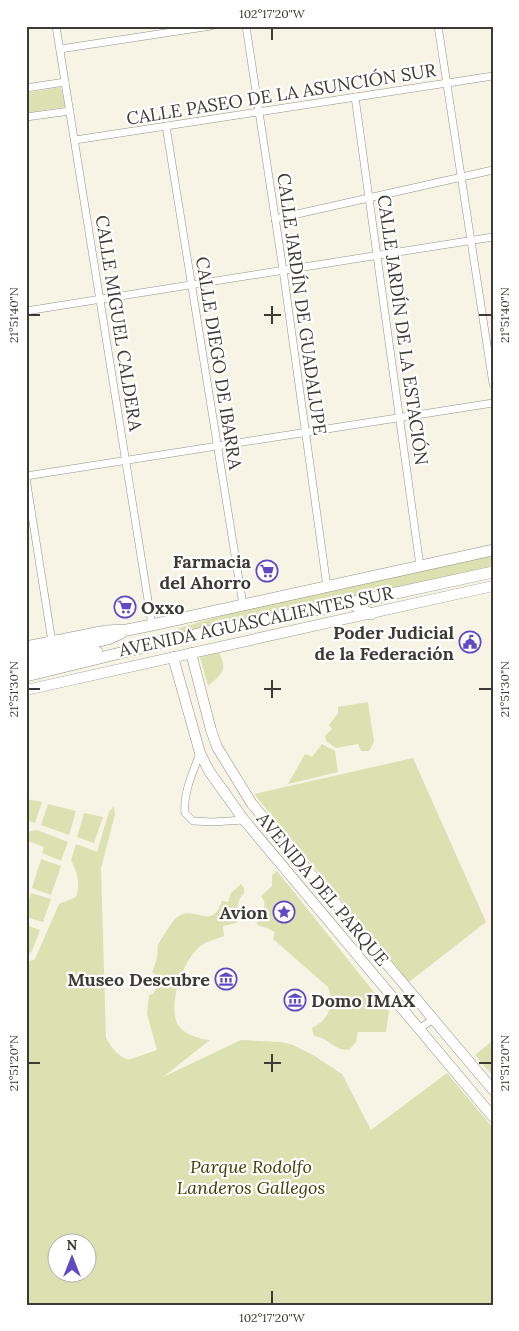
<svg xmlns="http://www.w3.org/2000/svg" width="519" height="1331" font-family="Lora,serif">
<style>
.green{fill:#dce1b2;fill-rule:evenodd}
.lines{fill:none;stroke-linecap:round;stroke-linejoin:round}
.street-casing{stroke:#939185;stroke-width:8}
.secondary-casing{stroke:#939185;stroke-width:11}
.primary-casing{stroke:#939185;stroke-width:12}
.street{stroke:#fff;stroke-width:7}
.secondary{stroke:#fff;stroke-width:10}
.primary{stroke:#fff;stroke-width:11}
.ticks{fill:none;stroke:#3b3a34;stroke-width:2}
.labels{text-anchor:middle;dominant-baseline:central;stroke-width:4.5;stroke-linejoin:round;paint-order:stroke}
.street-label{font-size:18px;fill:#3b3a34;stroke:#fff}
.poi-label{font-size:18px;font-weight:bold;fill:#3b3a34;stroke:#fff;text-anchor:end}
.park-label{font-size:18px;font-style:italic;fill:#3c3e01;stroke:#fff}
.neatline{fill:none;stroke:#3b3a34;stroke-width:2}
.ticks-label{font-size:12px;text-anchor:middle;fill:#3b3a34}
</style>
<rect width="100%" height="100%" fill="#f7f4e6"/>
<g class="green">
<polygon points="61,87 65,107 26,113 26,93"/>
<polygon points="493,555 493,566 229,624 149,637 227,614"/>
<path d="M219 652C228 670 222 674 208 686L200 657Z"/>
<polygon points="368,702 374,742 369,751 361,751 358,744 336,748 327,742 325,736 332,729 329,725 338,713 338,707"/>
<polygon points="322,744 335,751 338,772 288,784 305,754 312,757"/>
<polygon points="413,758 486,922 409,982 254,794"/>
<polygon points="26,799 42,802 35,823 26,820"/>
<polygon points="48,804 76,811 69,835 41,825"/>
<path d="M114 806 115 814 101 868 106 1038C112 1048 117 1055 128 1060L157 1050 147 1014 149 995 153 994 157 986V976L152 972C154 967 156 962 157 957 158 953 157 949 158 945 160 941 172 922 175 919 194 901 211 934 222 901L228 902 231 893 241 884 244 888V893C236 900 237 913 237 923L223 926 224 936C217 939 208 941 202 945 184 957 168 1002 177 1023 182 1034 199 1039 210 1040L163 1077 241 1040 281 1042 293 1045 313 1055 342 1074 371 1130 447 1073 493 1128V1305H26V963L35 959 59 904 76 897C81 885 77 872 71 860L76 844 97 852 109 812ZM58 1244H88V1274H58Z"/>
<polygon points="84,813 103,817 94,843 77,837"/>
<polygon points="37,830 68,842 61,861 42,853 44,847 26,840 26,832"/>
<polygon points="41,859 61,866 51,895 32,888"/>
<path d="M277 871 389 1011 386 1032H358L356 1042 349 1050C332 1050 330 1038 314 1036L312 1028C330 1019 334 1005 328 987L273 939 275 932 267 928 257 925 258 916C265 911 267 903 261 896L272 886V875Z"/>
<polygon points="31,893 51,899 43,922 26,917 26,908"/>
<polygon points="26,925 40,930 32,951 26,956"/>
<polygon points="493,1040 493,1076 475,1055"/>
</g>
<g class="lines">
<g class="street-casing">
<g id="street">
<polyline points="56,26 152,625"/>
<polyline points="246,26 283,270 327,587"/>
<polyline points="438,26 493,384"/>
<polyline points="60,49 211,26"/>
<polyline points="26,88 65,82"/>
<polyline points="355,97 420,566"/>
<polyline points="26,117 70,111"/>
<polyline points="166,126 243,605"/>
<polyline points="75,140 493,76"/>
<polyline points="275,219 493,170"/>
<polyline points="26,311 493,237"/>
<polyline points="26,476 493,403"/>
<polyline points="26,478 52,642"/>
<path d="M200 753C193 772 183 793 185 813L193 821 213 822 244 820"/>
<polyline points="419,1029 433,1019"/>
</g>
</g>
<g class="secondary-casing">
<g id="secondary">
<polyline points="191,653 211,730 217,747 252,804 493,1090"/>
<polyline points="173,657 200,753 209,771 244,820 493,1117"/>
<polyline points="26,690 493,586"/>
</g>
</g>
<g class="primary-casing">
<g id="primary">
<polyline points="350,603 371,614"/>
<polyline points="26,647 106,631 127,630 152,625 493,550"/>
<polyline points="26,658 108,639 121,633"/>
<polyline points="26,667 97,652"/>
<polyline points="26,676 202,633 350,603 493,572"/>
</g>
</g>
<use href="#street" class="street"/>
<use href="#secondary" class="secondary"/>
<use href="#primary" class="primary"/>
</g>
<path class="ticks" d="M272 28V40M272 306V324M28 315H40M264 315H281M479 315H492M272 680V698M28 689H40M264 689H281M479 689H492M272 1054V1072M28 1063H40M264 1063H281M479 1063H492M272 1291V1304"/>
<defs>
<g id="supermarket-ring" transform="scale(1.125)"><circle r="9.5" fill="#fff" stroke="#604ac3" stroke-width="1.5"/><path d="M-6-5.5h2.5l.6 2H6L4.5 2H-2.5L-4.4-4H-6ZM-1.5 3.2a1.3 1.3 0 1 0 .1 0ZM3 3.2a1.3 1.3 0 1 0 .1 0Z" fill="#604ac3"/></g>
<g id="civic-ring" transform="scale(1.125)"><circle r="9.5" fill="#fff" stroke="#604ac3" stroke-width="1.5"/><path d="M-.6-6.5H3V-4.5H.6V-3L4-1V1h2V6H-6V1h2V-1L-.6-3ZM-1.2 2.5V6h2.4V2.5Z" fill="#604ac3"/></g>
<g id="sight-ring" transform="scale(1.125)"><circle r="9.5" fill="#fff" stroke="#604ac3" stroke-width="1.5"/><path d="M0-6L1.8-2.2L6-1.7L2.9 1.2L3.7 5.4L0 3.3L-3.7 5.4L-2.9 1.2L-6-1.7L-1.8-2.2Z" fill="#604ac3"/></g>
<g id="museum-ring" transform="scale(1.125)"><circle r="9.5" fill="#fff" stroke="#604ac3" stroke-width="1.5"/><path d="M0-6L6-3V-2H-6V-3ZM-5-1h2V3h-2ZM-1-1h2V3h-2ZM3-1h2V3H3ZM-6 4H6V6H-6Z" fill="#604ac3"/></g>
</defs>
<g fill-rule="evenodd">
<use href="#supermarket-ring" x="267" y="571"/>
<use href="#supermarket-ring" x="125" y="607"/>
<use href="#civic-ring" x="470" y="642"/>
<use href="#sight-ring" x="284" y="912"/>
<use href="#museum-ring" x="226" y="979"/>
<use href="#museum-ring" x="295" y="1000"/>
</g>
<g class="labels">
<g class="street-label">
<text transform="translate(281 94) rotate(-9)">CALLE PASEO DE LA ASUNCIÓN SUR</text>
<text transform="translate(302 304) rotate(82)">CALLE JARDÍN DE GUADALUPE</text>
<text transform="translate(119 323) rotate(81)">CALLE MIGUEL CALDERA</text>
<text transform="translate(403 330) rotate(82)">CALLE JARDÍN DE LA ESTACIÓN</text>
<text transform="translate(219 363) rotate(81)">CALLE DIEGO DE IBARRA</text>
<text transform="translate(256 621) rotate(-12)">AVENIDA AGUASCALIENTES SUR</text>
<text transform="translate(323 889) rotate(50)">AVENIDA DEL PARQUE</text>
</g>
<g class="poi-label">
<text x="251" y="561">Farmacia<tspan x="251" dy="21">del Ahorro</tspan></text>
<text x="141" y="607" text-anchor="start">Oxxo</text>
<text x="454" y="632">Poder Judicial<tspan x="454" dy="21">de la Federación</tspan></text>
<text x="268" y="912">Avion</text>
<text x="210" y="979">Museo Descubre</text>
<text x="311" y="1000" text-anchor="start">Domo IMAX</text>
</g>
<g class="park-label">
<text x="251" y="1166">Parque Rodolfo<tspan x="251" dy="21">Landeros Gallegos</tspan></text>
</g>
</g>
<rect width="519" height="1331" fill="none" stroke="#ffffff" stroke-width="55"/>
<g transform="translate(72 1258)"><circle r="24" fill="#ffffff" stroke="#b1b0ae"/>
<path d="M0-4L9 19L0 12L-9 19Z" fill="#604ac3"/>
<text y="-8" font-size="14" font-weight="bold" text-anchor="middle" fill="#3b3a34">N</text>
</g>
<rect x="28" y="28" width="464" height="1276" class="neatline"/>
<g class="ticks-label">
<text x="272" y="18">102°17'20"W</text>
<text transform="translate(14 315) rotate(-90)" y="4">21°51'40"N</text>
<text transform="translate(505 315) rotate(-90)" y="4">21°51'40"N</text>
<text transform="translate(14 689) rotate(-90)" y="4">21°51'30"N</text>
<text transform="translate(505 689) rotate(-90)" y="4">21°51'30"N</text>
<text transform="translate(14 1063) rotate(-90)" y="4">21°51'20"N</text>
<text transform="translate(505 1063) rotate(-90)" y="4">21°51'20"N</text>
<text x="272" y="1322">102°17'20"W</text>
</g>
</svg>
